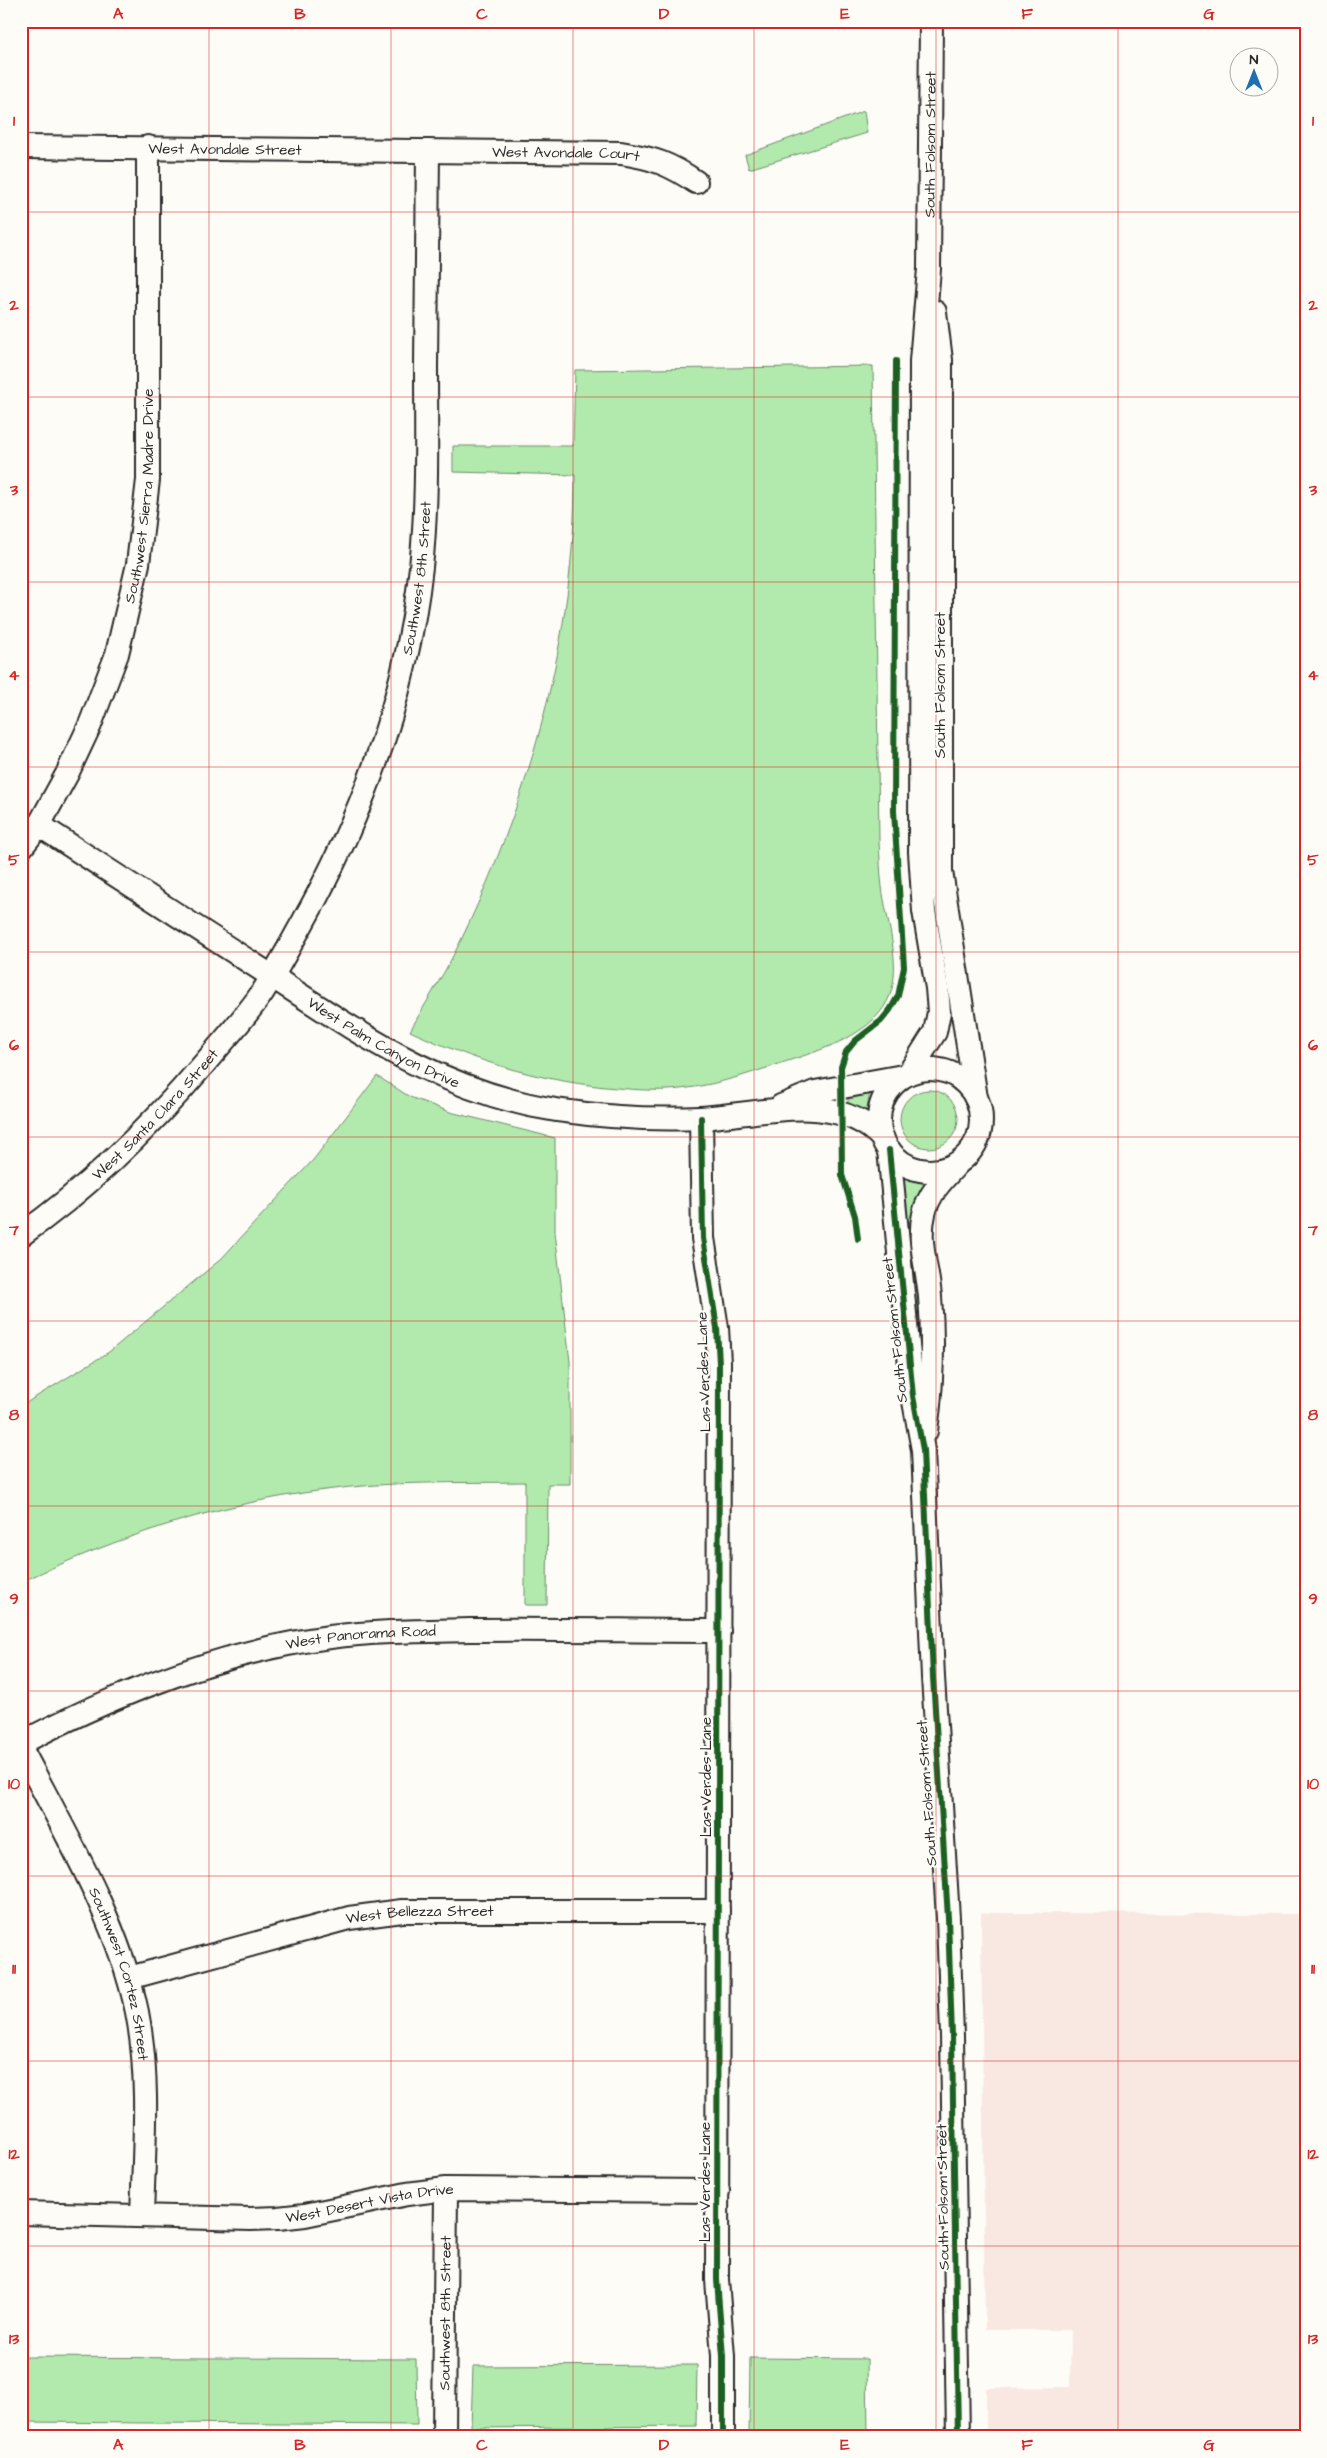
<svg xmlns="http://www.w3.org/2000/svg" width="1327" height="2458" font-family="'Architects Daughter',sans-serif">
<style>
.built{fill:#f9e7e1}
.green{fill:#b2eaad;stroke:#6e8a6c}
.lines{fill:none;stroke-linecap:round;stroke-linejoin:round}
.minor-casing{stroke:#2b2b2b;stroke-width:26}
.minor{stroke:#fdfcf7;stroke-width:22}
.cycleway-casing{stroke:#fdfcf7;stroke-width:9}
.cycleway{stroke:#1b5e20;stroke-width:6}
.grid{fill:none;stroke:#d62828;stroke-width:1;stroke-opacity:0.55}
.labels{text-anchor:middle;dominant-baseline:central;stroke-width:4.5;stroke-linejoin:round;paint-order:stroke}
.street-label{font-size:15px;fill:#2b2b2b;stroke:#fdfcf7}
.neatline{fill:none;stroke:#d62828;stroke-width:2}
.grid-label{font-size:16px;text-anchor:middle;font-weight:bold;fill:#d62828}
</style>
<rect width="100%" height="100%" fill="#fdfcf7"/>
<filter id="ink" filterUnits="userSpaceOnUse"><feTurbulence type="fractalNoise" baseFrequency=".02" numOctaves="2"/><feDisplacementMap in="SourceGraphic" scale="10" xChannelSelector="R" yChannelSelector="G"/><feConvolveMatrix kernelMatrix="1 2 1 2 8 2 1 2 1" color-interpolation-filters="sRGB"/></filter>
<g filter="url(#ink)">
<polygon class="built" points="981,1913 1306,1914 1306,2434 986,2431 986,2388 1070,2387 1071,2330 985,2330"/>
<g class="green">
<polygon points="864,111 867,133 749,169 745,155"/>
<path d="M873 366 879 842C880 857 880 872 882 887 886 919 902 964 890 995 877 1030 833 1046 800 1057 762 1069 721 1085 680 1089 656 1092 629 1089 605 1087 533 1079 475 1061 410 1031 427 1000 447 970 462 938 531 794 575 636 575 475L453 472V446H573L575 370Z"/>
<path d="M377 1076 410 1097 450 1112 555 1138V1232L570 1362V1484H548L547 1605H525V1482C458 1483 391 1481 325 1490 219 1503 117 1537 21 1582V1406L109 1352 221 1259 314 1159Z"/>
<circle cx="929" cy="1119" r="29"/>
<polygon points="870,1091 866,1114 848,1107 848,1095"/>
<polygon points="903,1177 926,1183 921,1396"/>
<polygon points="21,2357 416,2359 417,2425 21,2422"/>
<polygon points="750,2358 867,2359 868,2437 749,2437"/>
<polygon points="697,2365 696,2426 471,2428 473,2366"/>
</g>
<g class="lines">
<g class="minor-casing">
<g id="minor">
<path id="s1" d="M21 147 621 153C653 158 670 164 696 182"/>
<polyline points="935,312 941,360 941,871 976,1098"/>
<path id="s2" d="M39 825C112 873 185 920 259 968 355 1030 439 1092 556 1110 604 1117 651 1120 700 1118 759 1115 837 1089 883 1139"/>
<path id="s3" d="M21 848 39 825 67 774 90 725 117 654 138 564 148 480V147"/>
<circle cx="930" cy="1120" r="51"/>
<path id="s4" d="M909 1073 935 1032 939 1012 937 988 924 911 920 852 921 361 929 269 931 21"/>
<polyline points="781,1106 815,1092 903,1076"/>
<polyline points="701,1118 703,1238 717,1328 719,1363 717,2280 723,2356 723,2437"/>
<polyline points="889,1150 913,1396 923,1450 933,1677 948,1918 952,2036 958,2437"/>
<path id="s5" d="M21 1235C90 1187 149 1128 204 1064 223 1041 245 1018 262 993 276 971 289 947 302 924 364 813 407 694 421 567 428 500 426 433 426 365 426 294 427 223 428 151"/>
<path d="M926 1431C932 1387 934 1343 930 1297 928 1269 917 1242 924 1214 928 1194 944 1178 958 1163"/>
<path id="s6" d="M21 1743C117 1693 223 1651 330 1637 377 1631 423 1631 470 1630 553 1629 636 1631 719 1631"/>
<path id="s7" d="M21 1748C63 1829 119 1923 137 2012 150 2078 144 2149 142 2216"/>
<path id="s8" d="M129 1978 349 1918 402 1911H718"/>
<path id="s9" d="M21 2213 251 2219 278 2218 305 2215 407 2194 446 2189 718 2191"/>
<path id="s10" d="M444 2437 446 2189"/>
</g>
</g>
<use href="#minor" class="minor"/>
<g class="cycleway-casing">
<g id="cycleway">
<polyline points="701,1118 703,1238 717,1328 719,1363 717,2280 723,2356 723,2437"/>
<polyline points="889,1150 913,1396 923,1450 933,1677 948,1918 952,2036 958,2437"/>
<polyline points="858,1239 855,1216 842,1175 841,1067 846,1052 855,1041 881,1021 890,1010 898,996 904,967 894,811 896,361"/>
</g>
</g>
<use href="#cycleway" class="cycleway"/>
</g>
</g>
<path class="grid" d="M209 21V2437M391 21V2437M573 21V2437M754 21V2437M936 21V2437M1118 21V2437M21 212H1306M21 397H1306M21 582H1306M21 767H1306M21 952H1306M21 1137H1306M21 1321H1306M21 1506H1306M21 1691H1306M21 1876H1306M21 2061H1306M21 2246H1306"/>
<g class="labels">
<g class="street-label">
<text stroke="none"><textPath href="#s4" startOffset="938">South Folsom Street</textPath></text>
<text stroke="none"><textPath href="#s1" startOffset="204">West Avondale Street</textPath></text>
<text stroke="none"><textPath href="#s1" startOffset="545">West Avondale Court</textPath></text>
<text stroke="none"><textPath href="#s3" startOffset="378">Southwest Sierra Madre Drive</textPath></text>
<text stroke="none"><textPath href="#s5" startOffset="790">Southwest 8th Street</textPath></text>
<text transform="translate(940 685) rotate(-90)">South Folsom Street</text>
<text stroke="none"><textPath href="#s2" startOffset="408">West Palm Canyon Drive</textPath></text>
<text stroke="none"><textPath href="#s5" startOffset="181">West Santa Clara Street</textPath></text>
<text transform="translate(895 1330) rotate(-96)">South Folsom Street</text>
<text transform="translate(704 1372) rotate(-92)">Las Verdes Lane</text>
<text stroke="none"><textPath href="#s6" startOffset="359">West Panorama Road</textPath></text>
<text transform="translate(706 1777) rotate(-90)">Las Verdes Lane</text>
<text transform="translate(927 1793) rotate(-94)">South Folsom Street</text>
<text stroke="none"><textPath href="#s8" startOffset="299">West Bellezza Street</textPath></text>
<text stroke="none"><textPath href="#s7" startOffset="248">Southwest Cortez Street</textPath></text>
<text transform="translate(705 2182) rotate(-90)">Las Verdes Lane</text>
<text transform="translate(943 2197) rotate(-91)">South Folsom Street</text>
<text stroke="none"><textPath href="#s9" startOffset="350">West Desert Vista Drive</textPath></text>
<text stroke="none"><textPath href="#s10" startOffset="124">Southwest 8th Street</textPath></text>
</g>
</g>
<rect width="1327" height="2458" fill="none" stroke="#fdfcf7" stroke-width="55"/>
<g transform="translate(1254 72)"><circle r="24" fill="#fdfcf7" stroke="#a9a8a5"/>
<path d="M0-4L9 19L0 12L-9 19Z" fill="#1f6fb2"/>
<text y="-8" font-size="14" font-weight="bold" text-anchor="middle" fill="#2b2b2b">N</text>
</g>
<rect x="28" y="28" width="1272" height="2402" class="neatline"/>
<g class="grid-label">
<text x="118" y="19">A</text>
<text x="300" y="19">B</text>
<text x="482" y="19">C</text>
<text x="664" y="19">D</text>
<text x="845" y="19">E</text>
<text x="1027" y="19">F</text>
<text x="1209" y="19">G</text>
<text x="14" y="126">1</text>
<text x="1313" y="126">1</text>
<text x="14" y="310">2</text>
<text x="1313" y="310">2</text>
<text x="14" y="495">3</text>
<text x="1313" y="495">3</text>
<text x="14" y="680">4</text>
<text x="1313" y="680">4</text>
<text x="14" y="865">5</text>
<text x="1313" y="865">5</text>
<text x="14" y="1050">6</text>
<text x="1313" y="1050">6</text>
<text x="14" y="1235">7</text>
<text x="1313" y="1235">7</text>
<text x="14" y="1420">8</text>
<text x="1313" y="1420">8</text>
<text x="14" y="1604">9</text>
<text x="1313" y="1604">9</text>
<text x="14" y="1789">10</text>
<text x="1313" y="1789">10</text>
<text x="14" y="1974">11</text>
<text x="1313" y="1974">11</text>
<text x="14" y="2159">12</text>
<text x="1313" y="2159">12</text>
<text x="14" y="2344">13</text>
<text x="1313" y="2344">13</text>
<text x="118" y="2450">A</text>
<text x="300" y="2450">B</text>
<text x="482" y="2450">C</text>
<text x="664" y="2450">D</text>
<text x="845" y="2450">E</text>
<text x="1027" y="2450">F</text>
<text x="1209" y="2450">G</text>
</g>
</svg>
